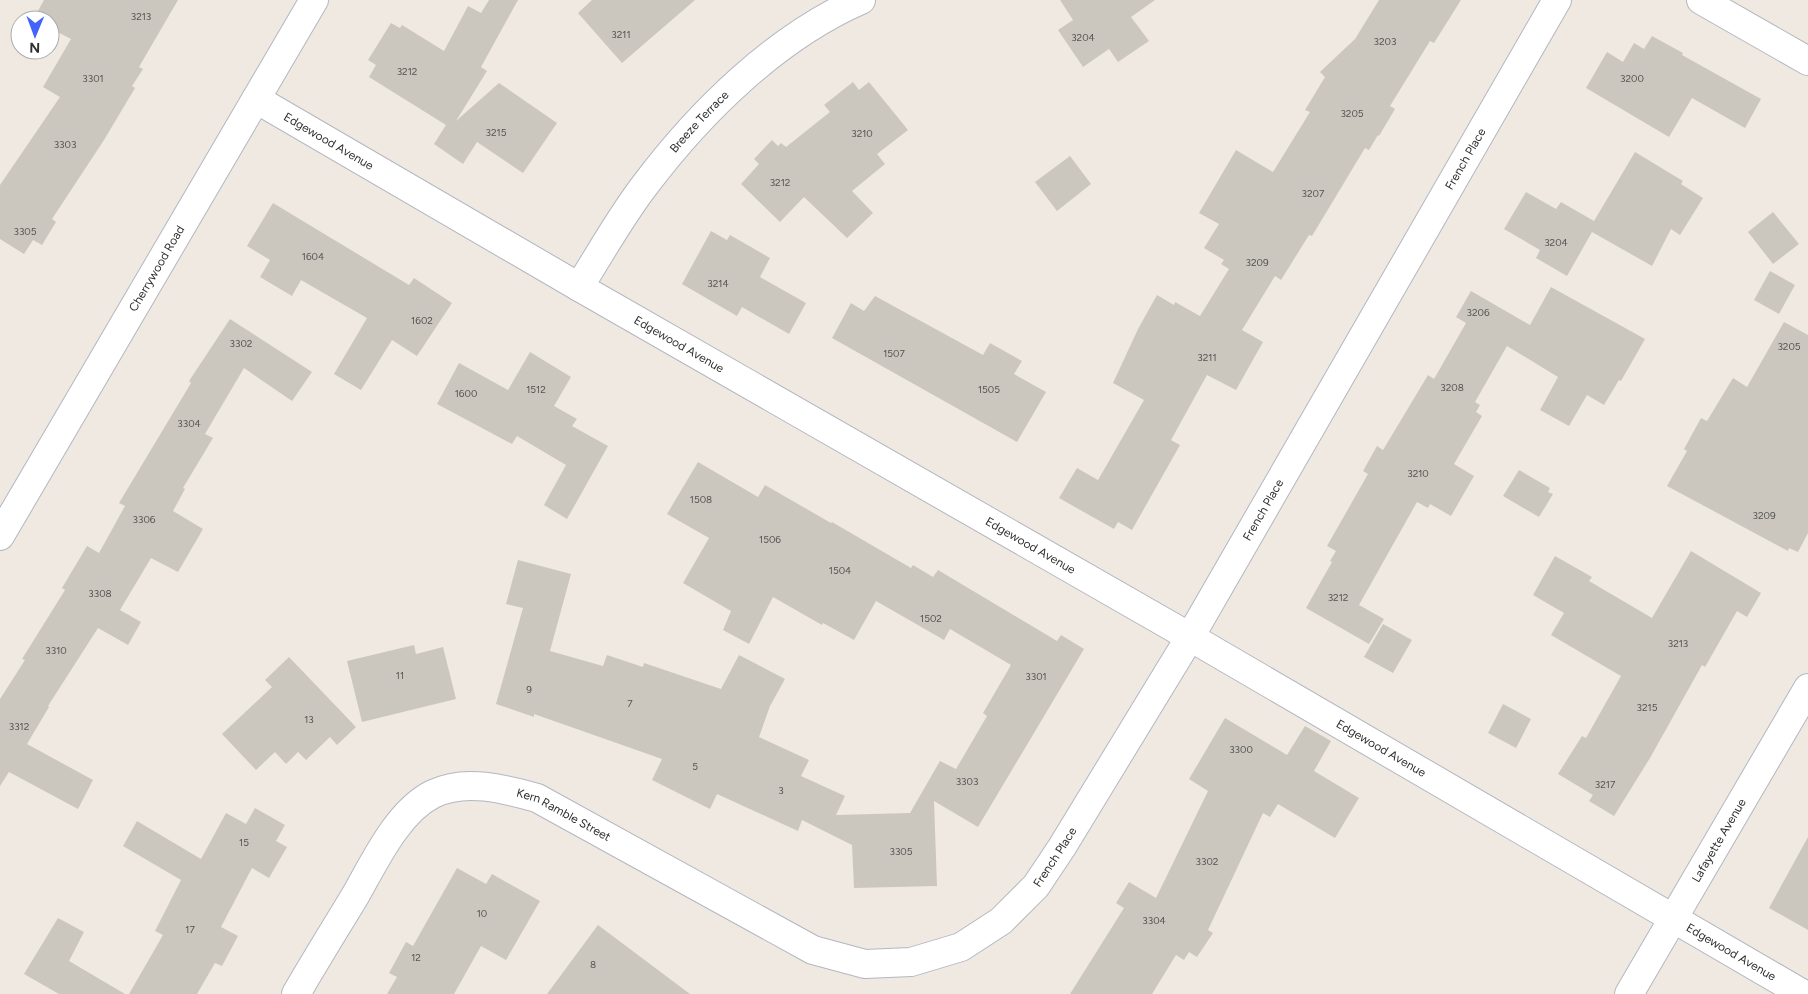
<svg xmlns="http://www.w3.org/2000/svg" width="1808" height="994" font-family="Figtree,sans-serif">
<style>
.building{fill:#cbc7bf}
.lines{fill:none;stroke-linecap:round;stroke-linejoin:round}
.minor-casing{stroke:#b4b7c1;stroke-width:30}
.tertiary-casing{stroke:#b4b7c1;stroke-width:30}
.minor{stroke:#fff;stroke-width:28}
.tertiary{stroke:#fff;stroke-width:28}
.labels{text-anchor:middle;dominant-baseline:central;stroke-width:4;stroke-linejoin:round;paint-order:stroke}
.number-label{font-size:10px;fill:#555452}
.street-label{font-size:12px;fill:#2e2e2e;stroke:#fff}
</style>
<rect width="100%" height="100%" fill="#efe9e1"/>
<g class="building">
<polygon points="44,0 178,0 139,67 143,69 132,86 135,88 104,140 52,219 56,222 42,245 33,240 24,254 0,239 0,185 60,97 43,87 71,39 50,28 50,20 33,20"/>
<polygon points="489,0 518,0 481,67 487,71 456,121 499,83 557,123 523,173 477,142 463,164 434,144 446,125 369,77 376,65 368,60 391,23 400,28 402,25 444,51 468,6 481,13"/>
<polygon points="592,0 695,0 622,63 578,13"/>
<polygon points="1060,0 1155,0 1131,17 1149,41 1118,62 1109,49 1083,67 1058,30 1073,20"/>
<polygon points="1379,0 1461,0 1434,43 1430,41 1390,106 1395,109 1379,136 1378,135 1369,150 1365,148 1312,236 1309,235 1281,280 1275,276 1242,330 1263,342 1236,390 1207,375 1171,440 1180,445 1132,530 1118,522 1114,529 1059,498 1077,468 1098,480 1144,400 1113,383 1138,329 1157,295 1174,305 1175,302 1200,316 1229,269 1221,264 1224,260 1204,248 1219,224 1199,213 1236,150 1273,172 1310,112 1305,110 1325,77 1320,72 1355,39"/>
<polygon points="1652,36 1683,53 1682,55 1761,99 1745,128 1692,98 1669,137 1586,88 1607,52 1623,62 1634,43 1644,49"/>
<polygon points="853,82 859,90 869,82 908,130 877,154 885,164 852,191 873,213 847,238 804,197 780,222 741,184 759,164 754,159 772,140 778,146 781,143 786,147 830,112 824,105"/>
<polygon points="1635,152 1683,181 1681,184 1703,198 1680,235 1671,229 1652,266 1592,232 1567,276 1536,258 1540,250 1504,229 1526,192 1556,209 1561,202 1594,221"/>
<polygon points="1070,156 1091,184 1057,211 1035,182"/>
<polygon points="273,203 409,285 414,278 452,303 417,356 392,340 361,390 334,374 367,318 301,280 292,296 260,277 270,260 247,246"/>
<polygon points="1773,212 1799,244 1773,264 1748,232"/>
<polygon points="711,231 727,240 730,235 770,258 760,277 806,303 789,334 742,307 737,316 682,284"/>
<polygon points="1770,271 1795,285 1779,314 1754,300"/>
<polygon points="1551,287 1645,339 1621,381 1619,380 1604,405 1587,395 1569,426 1540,410 1558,377 1507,346 1475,402 1480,405 1476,412 1482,416 1454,464 1474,476 1451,516 1430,504 1428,508 1417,502 1359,605 1384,619 1369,644 1306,608 1332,562 1330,561 1336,551 1327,546 1368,474 1363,471 1377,446 1383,450 1428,375 1434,379 1466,323 1456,317 1471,291 1530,325"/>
<polygon points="875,296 983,355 990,343 1022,361 1014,374 1046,392 1017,442 832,338 851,303 864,311"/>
<polygon points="230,319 312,372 292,401 244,368 205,434 213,438 183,488 185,489 173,511 203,529 178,572 151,558 120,610 141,622 128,645 98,628 48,706 49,707 27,744 93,780 78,809 9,772 0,786 0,699 25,660 22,659 65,590 62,588 87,546 99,553 125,506 119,503 191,383 189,381"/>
<polygon points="1784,322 1808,335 1808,533 1798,552 1789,548 1788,551 1667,486 1687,451 1684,449 1701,418 1707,421 1733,378 1747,387"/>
<polygon points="530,352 571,377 554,406 577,419 572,426 608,446 567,519 544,505 566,465 517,436 512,444 437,404 459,363 508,390"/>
<polygon points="698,462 758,497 765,485 831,523 832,522 911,568 913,565 933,577 938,570 1057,641 1061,635 1084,649 978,827 934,801 937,886 854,888 852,845 802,820 798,831 717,794 710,809 652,780 662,759 534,714 534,717 496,704 523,608 506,604 518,560 571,574 550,651 603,666 607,655 643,667 644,663 721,689 739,655 785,679 770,706 759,737 809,760 801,776 845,796 836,815 910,813 940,761 956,769 987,716 983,713 1011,665 950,629 944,640 876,601 854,640 823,623 822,625 773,597 749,644 723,630 731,611 683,583 709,538 667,514"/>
<polygon points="1519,470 1550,488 1548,492 1553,494 1539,517 1503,496"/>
<polygon points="1691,551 1761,593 1747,617 1737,611 1705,667 1702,665 1650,758 1614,816 1589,801 1593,795 1558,774 1582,736 1586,738 1621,676 1551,635 1564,613 1533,595 1555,556 1592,577 1589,581 1652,618"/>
<polygon points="1383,624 1412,640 1393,673 1364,657"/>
<polygon points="414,645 416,654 443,647 456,699 362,722 347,661"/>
<polygon points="289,657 356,727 337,745 330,737 306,760 298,752 286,764 275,752 256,770 222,734 272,687 265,680"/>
<polygon points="1503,704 1531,719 1516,748 1488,733"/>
<polygon points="1225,718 1287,755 1305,726 1331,741 1314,771 1359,798 1335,838 1278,804 1270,817 1263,813 1208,930 1213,933 1197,957 1189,952 1184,960 1176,955 1152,994 1070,994 1124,908 1116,903 1129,882 1156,898 1208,791 1189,779"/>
<polygon points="255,808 285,825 276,841 287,847 269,878 252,868 221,927 238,936 222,966 215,963 197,994 129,994 163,935 155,931 181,880 123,846 137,821 201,859 226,813 246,824"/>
<polygon points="1808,837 1808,930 1769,908"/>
<polygon points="457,868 486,884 492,874 540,901 506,960 481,946 454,994 387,994 397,977 389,973 406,942 413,946"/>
<polygon points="58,918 84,932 69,961 125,994 59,994 24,974"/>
<polygon points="598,925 690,994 547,994"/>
</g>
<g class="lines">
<g class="minor-casing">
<g id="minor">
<polyline points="1701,0 1808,61"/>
<path id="s1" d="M256 99 579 287 1190 637 1803 994"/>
<path id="s2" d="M579 287C600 254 621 216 645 185 700 112 776 37 861 0"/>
<path id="s3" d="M296 994C315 961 335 929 355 896 374 863 397 812 433 794 465 778 505 789 537 798L813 950 865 964 911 962 961 947 1001 921 1036 886 1062 847 1190 637 1557 0"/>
<path id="s4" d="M1629 994 1808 688"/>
</g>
</g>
<g class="tertiary-casing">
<g id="tertiary">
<path id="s5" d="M0 536 314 0"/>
</g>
</g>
<use href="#minor" class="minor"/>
<use href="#tertiary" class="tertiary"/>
</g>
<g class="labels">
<g class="number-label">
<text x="141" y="16">3213</text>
<text x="621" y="34">3211</text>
<text x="1083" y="37">3204</text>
<text x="1385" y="41">3203</text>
<text x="407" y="71">3212</text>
<text x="93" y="78">3301</text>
<text x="1632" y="78">3200</text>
<text x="1352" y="113">3205</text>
<text x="496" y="132">3215</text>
<text x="862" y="133">3210</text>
<text x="65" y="144">3303</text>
<text x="780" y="182">3212</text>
<text x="1313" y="193">3207</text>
<text x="25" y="231">3305</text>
<text x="1556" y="242">3204</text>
<text x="313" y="256">1604</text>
<text x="1257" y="262">3209</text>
<text x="718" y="283">3214</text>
<text x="1478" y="312">3206</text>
<text x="422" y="320">1602</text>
<text x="241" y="343">3302</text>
<text x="1789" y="346">3205</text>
<text x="894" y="353">1507</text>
<text x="1207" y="357">3211</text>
<text x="1452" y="387">3208</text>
<text x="536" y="389">1512</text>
<text x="989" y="389">1505</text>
<text x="466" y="393">1600</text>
<text x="189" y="423">3304</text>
<text x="1418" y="473">3210</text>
<text x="701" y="499">1508</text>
<text x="1764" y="515">3209</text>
<text x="144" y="519">3306</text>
<text x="770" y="539">1506</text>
<text x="840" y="570">1504</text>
<text x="100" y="593">3308</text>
<text x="1338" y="597">3212</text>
<text x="931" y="618">1502</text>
<text x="1678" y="643">3213</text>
<text x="56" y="650">3310</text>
<text x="400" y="675">11</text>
<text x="1036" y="676">3301</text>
<text x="529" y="689">9</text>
<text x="630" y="703">7</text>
<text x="1647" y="707">3215</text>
<text x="309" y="719">13</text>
<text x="19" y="726">3312</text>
<text x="1241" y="749">3300</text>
<text x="695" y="766">5</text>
<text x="967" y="781">3303</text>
<text x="1605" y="784">3217</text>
<text x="781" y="790">3</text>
<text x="244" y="842">15</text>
<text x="901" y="851">3305</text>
<text x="1207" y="861">3302</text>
<text x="482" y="913">10</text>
<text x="1154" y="920">3304</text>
<text x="190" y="929">17</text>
<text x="416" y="957">12</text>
<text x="593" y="964">8</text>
</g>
<g class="street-label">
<text stroke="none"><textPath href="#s2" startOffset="205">Breeze Terrace</textPath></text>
<text stroke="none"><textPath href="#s1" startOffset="84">Edgewood Avenue</textPath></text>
<text stroke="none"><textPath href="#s3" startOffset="1760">French Place</textPath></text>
<text stroke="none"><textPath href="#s5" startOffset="310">Cherrywood Road</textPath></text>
<text stroke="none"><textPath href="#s1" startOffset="489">Edgewood Avenue</textPath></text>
<text stroke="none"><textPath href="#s3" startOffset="1355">French Place</textPath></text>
<text stroke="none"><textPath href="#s1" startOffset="894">Edgewood Avenue</textPath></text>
<text stroke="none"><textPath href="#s1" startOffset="1299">Edgewood Avenue</textPath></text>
<text stroke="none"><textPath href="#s3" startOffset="382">Kern Ramble Street</textPath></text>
<text stroke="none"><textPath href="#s4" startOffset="178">Lafayette Avenue</textPath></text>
<text stroke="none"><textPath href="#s3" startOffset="950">French Place</textPath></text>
<text stroke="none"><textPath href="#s1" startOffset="1704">Edgewood Avenue</textPath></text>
</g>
</g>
<g transform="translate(35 35) rotate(181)"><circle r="24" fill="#ffffff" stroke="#ababab"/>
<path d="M0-4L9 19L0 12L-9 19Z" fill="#4264fb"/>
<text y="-8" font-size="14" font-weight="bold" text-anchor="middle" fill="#2e2e2e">N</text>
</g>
</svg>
